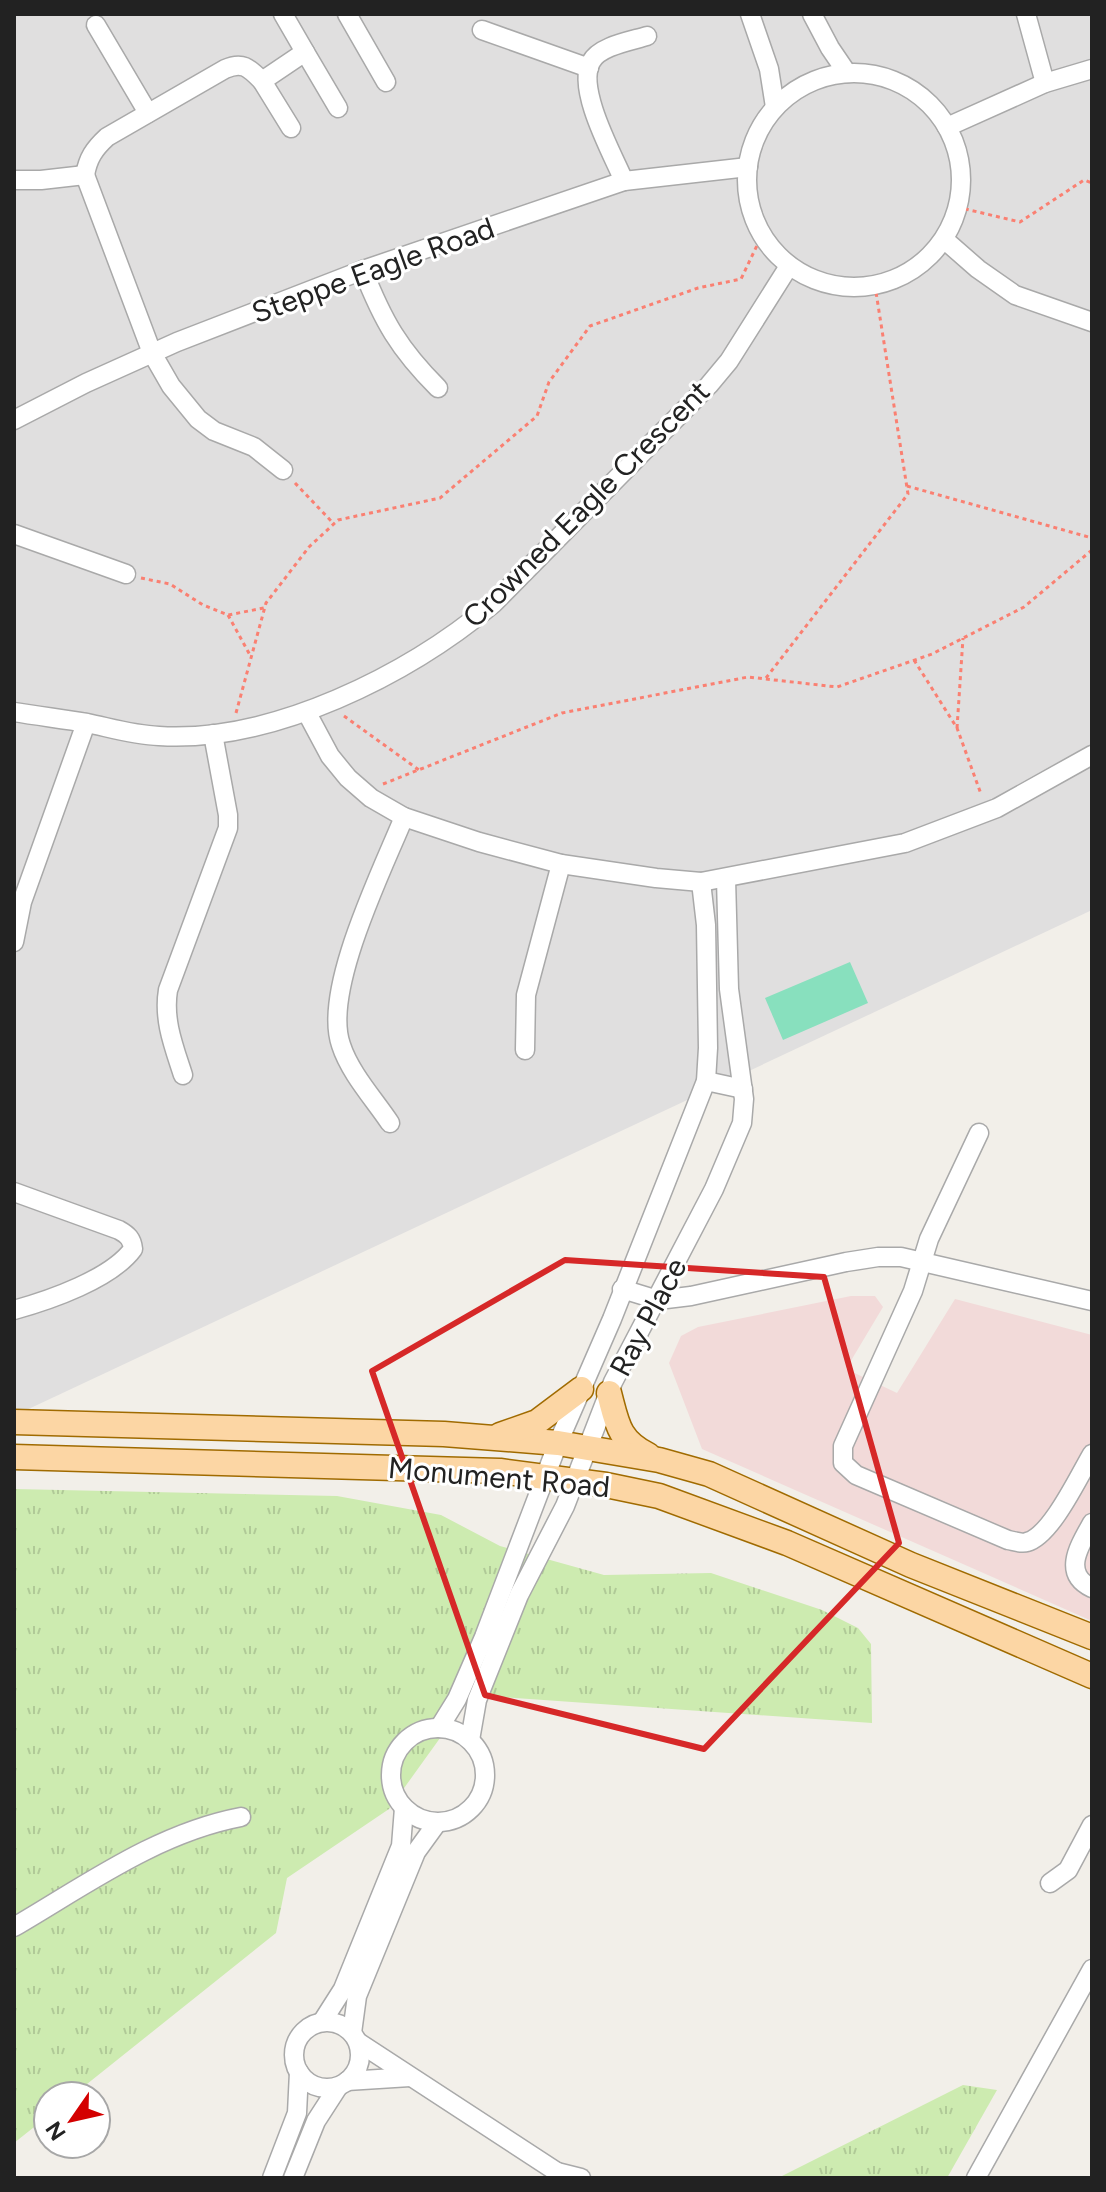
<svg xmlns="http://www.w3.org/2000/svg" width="1106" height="2192" font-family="Figtree,sans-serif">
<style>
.residential{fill:#e0dfdf}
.commercial{fill:#f2dad9}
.grass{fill:url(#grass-tufts)}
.pitch{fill:#88e0be}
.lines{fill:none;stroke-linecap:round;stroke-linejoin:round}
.minor-casing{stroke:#a9a9a9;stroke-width:21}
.major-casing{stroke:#a06b00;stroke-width:27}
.path{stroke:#fa8072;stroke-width:3;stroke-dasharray:4 4;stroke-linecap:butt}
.minor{stroke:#fff;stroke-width:18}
.major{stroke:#fcd6a4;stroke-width:24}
.marked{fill:none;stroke:#d62828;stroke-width:6;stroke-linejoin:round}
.labels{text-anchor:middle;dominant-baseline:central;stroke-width:6;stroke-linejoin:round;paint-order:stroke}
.street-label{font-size:30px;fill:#222;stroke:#fff}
</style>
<defs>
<pattern id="grass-tufts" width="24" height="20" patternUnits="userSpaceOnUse" patternTransform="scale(2)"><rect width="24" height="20" fill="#cdebb0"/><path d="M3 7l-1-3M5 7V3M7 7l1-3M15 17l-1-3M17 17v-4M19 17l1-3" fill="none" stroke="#b0c997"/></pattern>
</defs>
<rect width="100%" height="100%" fill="#f2efe9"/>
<polygon class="residential" points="1092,14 1092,910 20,1413 14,1413 14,15"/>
<polygon class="commercial" points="851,1296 875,1296 883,1307 846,1369 897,1393 955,1299 1092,1335 1092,1621 702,1449 669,1363 681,1336 698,1327"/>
<g class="grass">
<polygon points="14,1489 337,1496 441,1515 500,1546 604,1575 711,1573 822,1610 858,1628 871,1644 872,1723 471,1695 389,1809 287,1878 276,1933 72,2096 48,2096 48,2116 14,2143"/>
<polygon points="963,2085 997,2090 947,2178 778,2178"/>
</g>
<polygon class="pitch" points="850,962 868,1003 783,1040 765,998"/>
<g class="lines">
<g class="minor-casing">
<g id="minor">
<polyline points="347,14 386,82"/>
<polyline points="750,14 769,69 775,107"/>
<polyline points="812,14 830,48 847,73"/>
<polyline points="1026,14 1045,83"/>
<polyline points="96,25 148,113"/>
<polyline points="482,30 589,68"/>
<polyline points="305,52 338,108"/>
<circle cx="854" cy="180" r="107"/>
<polyline points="262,81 291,128"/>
<polyline points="947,127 1045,83 1092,69"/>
<polyline points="85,175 152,353 171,386 198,419 214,431 254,447 283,470"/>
<path d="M85 175C88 158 94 149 107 137L225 69C243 61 249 68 262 81L305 52 283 14"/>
<polyline points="14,180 41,180 85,175"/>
<path d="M624 181C613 155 576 89 591 62 599 46 631 41 647 36"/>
<polyline points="946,241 978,269 1015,295 1092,322"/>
<path d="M363 270C383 321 399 349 438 388"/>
<polyline points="14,420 86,383 177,342 363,270 624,181 748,167"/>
<polyline points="14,534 126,574"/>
<path d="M14 712C38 716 63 719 87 723 111 728 134 735 159 736 273 743 408 675 494 603L709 385 729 361 789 266"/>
<polyline points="307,713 330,756 348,778 371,798 404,817 479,842 561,864 656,878 701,882 905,843 997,808 1092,755"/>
<polyline points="14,942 22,902 86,723"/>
<polyline points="525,1050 526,995 561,864"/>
<path d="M183 1075C174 1047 163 1020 168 990L228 828V815L213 734"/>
<polyline points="706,1081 743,1089"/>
<path d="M390 1123C374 1099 350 1073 341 1045 322 991 382 871 404 817"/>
<path d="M979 1133 929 1239 913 1291 843 1446V1463L856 1475 1008 1540C1014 1541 1021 1544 1027 1542 1051 1536 1079 1476 1092 1454"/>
<path d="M14 1192 119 1230C128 1235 132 1239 133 1249 111 1279 50 1300 14 1310"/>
<polyline points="622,1289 658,1300 691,1296 846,1262 878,1257 901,1257 1092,1301"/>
<path d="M1092 1523C1080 1545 1061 1573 1092 1588"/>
<circle cx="438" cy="1775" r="47"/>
<polyline points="439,1728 457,1699 484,1637 558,1443 612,1319 706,1081 708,1048 706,925 701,882"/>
<polyline points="470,1740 477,1700 519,1595 565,1506 613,1382 714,1189 742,1123 744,1099 729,989 726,879"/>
<polyline points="1050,1883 1068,1870 1092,1825"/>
<path d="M14 1927C86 1885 157 1833 241 1817"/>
<polyline points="322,2022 343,1989 401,1846 404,1808"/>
<circle cx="327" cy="2055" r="33"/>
<polyline points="352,2033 357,1996 416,1852 437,1823"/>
<polyline points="358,2042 557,2172 561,2178"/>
<polyline points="347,2081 410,2077"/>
<polyline points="557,2172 581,2178"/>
<polyline points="272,2178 297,2113 299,2072"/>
<polyline points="293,2178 316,2121 338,2087"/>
<polyline points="976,2178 1092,1969"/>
</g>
</g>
<g class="major-casing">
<g id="major">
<path d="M609 1393C617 1423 618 1440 648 1455"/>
<polyline points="14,1422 444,1434 558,1443 659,1460 709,1474 911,1565 1092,1637"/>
<polyline points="500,1435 537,1422 581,1389"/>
<polyline points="14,1457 500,1471 606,1485 659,1496 787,1543 1092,1676"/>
</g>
</g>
<g class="path">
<polyline points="957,207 1020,222 1084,180 1092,183"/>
<polyline points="295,483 334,524"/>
<polyline points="907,486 1092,538"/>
<polyline points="141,578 170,584 203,605 228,615 264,608"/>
<polyline points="228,615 251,657"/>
<polyline points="914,660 957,728 981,794"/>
<polyline points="766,678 908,494 875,286"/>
<polyline points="236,713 266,603 309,547 338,520 440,498 537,416 549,382 590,326 698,288 741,279 762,235"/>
<polyline points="344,716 419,770"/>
<polyline points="957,728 963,638"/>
<polyline points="383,784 562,713 748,677 837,687 932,654 1024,607 1092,550"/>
</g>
<use href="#minor" class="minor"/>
<use href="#major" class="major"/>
</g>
<path class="marked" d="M565 1260 824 1277 899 1543 704 1749 485 1695 372 1371Z"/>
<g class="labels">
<g class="street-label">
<text transform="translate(373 270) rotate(-20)">Steppe Eagle Road</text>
<text transform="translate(586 504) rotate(-45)">Crowned Eagle Crescent</text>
<text transform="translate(648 1317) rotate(-62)">Ray Place</text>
<text transform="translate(499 1477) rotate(5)">Monument Road</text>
</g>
</g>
<rect width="1106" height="2192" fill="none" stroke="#222222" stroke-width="32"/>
<g transform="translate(72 2120) rotate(236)"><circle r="38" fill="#ffffff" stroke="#a7a7a7" stroke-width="2"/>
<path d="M0-6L14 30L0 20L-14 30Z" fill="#d40000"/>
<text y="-12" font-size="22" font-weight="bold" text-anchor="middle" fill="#222222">N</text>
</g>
</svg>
